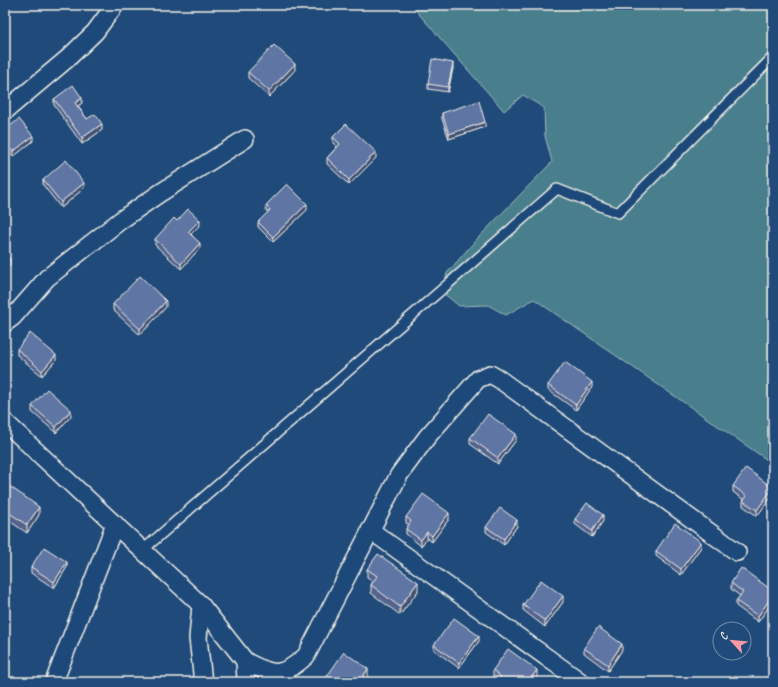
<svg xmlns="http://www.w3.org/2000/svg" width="778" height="687" font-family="Caveat,sans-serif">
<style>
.green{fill:#4a7f8d;stroke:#9fb8ba}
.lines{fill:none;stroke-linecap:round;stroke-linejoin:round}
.service-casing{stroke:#f4f1e8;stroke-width:12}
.minor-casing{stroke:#f4f1e8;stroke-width:20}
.service{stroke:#1f4a7a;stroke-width:9}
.minor{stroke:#1f4a7a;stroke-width:17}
.wall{fill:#52648d;stroke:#f4f1e8}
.shaded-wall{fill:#425173;stroke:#f4f1e8}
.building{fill:#5f74a4;stroke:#f4f1e8}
</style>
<rect width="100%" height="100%" fill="#1f4a7a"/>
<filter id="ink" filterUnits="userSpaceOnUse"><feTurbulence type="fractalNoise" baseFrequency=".025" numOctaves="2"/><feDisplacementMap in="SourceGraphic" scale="8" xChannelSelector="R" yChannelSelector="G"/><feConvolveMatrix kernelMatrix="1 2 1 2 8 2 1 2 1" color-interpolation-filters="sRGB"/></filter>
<g filter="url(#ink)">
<polygon class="green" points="411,5 773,5 773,464 534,299 506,315 488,305 459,306 442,292 447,273 475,241 552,162 545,136 544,108 523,95 504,111"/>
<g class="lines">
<g class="service-casing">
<polyline id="service" points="143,550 557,189 618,213 773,57"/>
</g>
<g class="minor-casing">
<g id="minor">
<polyline points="5,111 67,59 95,32 115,5"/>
<polyline points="5,323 13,317 47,278 121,220 160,193 245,139"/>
<polyline points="5,422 201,605 198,638 203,682"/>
<polyline points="370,530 581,682"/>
<polyline points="201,605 245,661 246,682"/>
<path d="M245 661C273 676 281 678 306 656L399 475 427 437 478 379 490 374 499 379 737 552"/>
<polyline points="54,682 115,524"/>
</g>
</g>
<use href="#service" class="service"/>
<use href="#minor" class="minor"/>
</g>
<g class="wall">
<polygon points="453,68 448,92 428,89 428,84"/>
<polygon points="295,70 269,97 248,78 248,72"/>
<polygon points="54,99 82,103 78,106 87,119 102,130 82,144 54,105"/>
<polygon points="442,113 485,127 449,139 442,119"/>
<polygon points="5,130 33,141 13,157 5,148"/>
<polygon points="333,137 376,158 349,185 327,164 327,158 337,147 333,143"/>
<polygon points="43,180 84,188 61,208 43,185"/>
<polygon points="266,205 307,210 273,242 258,227 258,222 268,213 266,210"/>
<polygon points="177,221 200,225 191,234 200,248 181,269 155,245 155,239"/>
<polygon points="113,304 166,307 140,335 113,310"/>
<polygon points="17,349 56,360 42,376 17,355"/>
<polygon points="548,385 592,387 576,410 548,390"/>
<polygon points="32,406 71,416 56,433 32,412"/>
<polygon points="470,438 516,440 498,464 470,444"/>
<polygon points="5,483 39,515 27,533 5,518"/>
<polygon points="733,486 773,488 773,494 757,516 743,506 743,501 744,500 733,492"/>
<polygon points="406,517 449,519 432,542 427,538 421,546 406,534 406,529 409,525 406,523"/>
<polygon points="575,519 603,521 592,537 575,524"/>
<polygon points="517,526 504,545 486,532 486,527"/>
<polygon points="701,547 681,575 656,556 656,551"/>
<polygon points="31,567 67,567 54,588 31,573"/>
<polygon points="367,569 418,591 400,615 371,593 371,585 373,581 367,577"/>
<polygon points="731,583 773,591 773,601 758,622 736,606 736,601 740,596 731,589"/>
<polygon points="563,602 545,627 523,610 523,605"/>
<polygon points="479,641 459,668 434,650 434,645"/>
<polygon points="584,648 622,650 608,671 584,653"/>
<polygon points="493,670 537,678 534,682 498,682 493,678"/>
</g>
<g class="shaded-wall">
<polygon points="453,63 453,68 448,92 448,87"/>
<polygon points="295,64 295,70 269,97 269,91"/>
<polygon points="82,98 82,103 75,108 75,103"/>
<polygon points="485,122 485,127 449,139 449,134"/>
<polygon points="102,124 102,130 82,144 82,138"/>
<polygon points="33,136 33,141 13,157 13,152"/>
<polygon points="376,152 376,158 349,185 349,180"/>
<polygon points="84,183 84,188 61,208 61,202"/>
<polygon points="307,204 307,210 273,242 273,237"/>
<polygon points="200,220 200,225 188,237 188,232"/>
<polygon points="200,243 200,248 181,269 181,264"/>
<polygon points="10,259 10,265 5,269 5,263"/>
<polygon points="166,301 166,307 140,335 140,329"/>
<polygon points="56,355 56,360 42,376 42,371"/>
<polygon points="592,382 592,387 576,410 576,405"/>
<polygon points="71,410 71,416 56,433 56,427"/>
<polygon points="516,434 516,440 498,464 498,458"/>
<polygon points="773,488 773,494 757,516 757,510"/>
<polygon points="39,507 39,515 27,533 27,525"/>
<polygon points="449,513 449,519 432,542 432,536"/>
<polygon points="603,515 603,521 592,537 592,531"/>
<polygon points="517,520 517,526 504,545 504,539"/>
<polygon points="427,532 427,538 421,546 421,540"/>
<polygon points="701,542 701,547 681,575 681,569"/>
<polygon points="67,562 67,567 54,588 54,582"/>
<polygon points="418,582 418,591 400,615 400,607"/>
<polygon points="773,595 773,601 758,622 758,616"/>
<polygon points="563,596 563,602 545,627 545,621"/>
<polygon points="479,636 479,641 459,668 459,663"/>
<polygon points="622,644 622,650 608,671 608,665"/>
<polygon points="368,669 368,677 364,682 359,682"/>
<polygon points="537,670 537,678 534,682 528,682"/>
</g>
<g class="building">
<polygon points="274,45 295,64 269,91 248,72"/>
<polygon points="432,59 453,63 448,87 428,84"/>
<polygon points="73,85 82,98 75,103 87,119 95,114 102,124 82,138 54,99"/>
<polygon points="479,101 485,122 449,134 442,113"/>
<polygon points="19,119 33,136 13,152 5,142 5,130"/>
<polygon points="346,124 376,152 349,180 327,158 340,144 333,137"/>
<polygon points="66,160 84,183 61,202 43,180"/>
<polygon points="287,184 307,204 273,237 258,222 270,210 266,205"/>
<polygon points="188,209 200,220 188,232 200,243 181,264 155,239 174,218 177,221"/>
<polygon points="5,254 10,259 5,263"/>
<polygon points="140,276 166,301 140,329 113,304"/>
<polygon points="30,333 56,355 42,371 17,349"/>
<polygon points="565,362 592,382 576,405 548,385"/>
<polygon points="47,389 71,410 56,427 32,406"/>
<polygon points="488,414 516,434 498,458 470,438"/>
<polygon points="746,468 773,488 757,510 743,501 747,496 733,486"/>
<polygon points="5,483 39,507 27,525 5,510"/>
<polygon points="423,494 449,513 432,536 427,532 421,540 406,529 411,521 406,517"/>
<polygon points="587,503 603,515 592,531 575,519"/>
<polygon points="500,508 517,520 504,539 486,527"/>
<polygon points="675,523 701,542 681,569 656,551"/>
<polygon points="44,547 67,562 54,582 31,567"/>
<polygon points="378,554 418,582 400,607 371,585 377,576 367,569"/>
<polygon points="741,568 773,591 773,595 758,616 736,601 743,592 731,583"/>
<polygon points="541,580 563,596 545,621 523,605"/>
<polygon points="454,618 479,636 459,663 434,645"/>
<polygon points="598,627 622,644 608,665 584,648"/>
<polygon points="508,649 537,670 528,682 498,682 501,677 493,670"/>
<polygon points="344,652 368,669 359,682 323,682"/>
</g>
</g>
<rect width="778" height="687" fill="none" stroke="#1f4a7a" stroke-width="20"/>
<rect x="10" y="10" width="758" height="667" fill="none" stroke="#f4f1e8" stroke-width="1.5" filter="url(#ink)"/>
<g transform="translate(732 641) rotate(297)"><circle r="19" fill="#1f4a7a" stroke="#748da6"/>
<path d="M0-3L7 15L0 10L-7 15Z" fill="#ff9aa2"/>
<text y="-6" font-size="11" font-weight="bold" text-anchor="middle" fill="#f4f1e8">С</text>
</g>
</svg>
